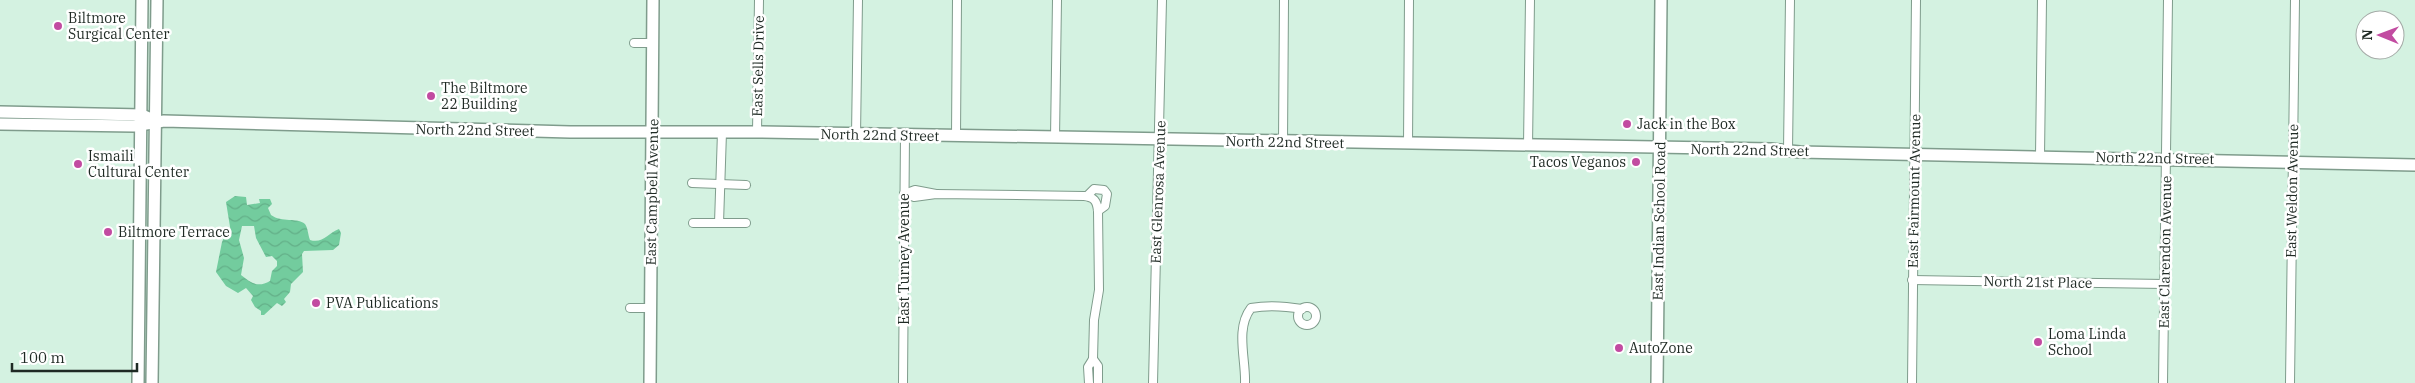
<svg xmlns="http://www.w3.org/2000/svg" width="2415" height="383" font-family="'IBM Plex Serif',serif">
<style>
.water{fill:url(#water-waves);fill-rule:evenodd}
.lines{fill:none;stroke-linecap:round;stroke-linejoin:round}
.street-casing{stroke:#7f9c8c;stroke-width:10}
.secondary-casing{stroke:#7f9c8c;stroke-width:14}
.street{stroke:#fff;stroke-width:8}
.secondary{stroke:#fff;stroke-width:11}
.poi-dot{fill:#c24ba1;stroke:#fff;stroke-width:2}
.labels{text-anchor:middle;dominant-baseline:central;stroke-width:5;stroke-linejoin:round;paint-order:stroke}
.poi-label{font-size:14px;fill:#1f2a24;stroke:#fff;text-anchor:start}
.street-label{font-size:14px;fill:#1f2a24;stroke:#fff}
</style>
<defs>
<pattern id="water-waves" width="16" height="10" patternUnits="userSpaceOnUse" patternTransform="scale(1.25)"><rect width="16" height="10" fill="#73cc9e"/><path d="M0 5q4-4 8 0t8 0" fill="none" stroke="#63af88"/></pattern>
</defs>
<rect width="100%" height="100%" fill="#d4f2e1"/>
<path class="water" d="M235 196 246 197 247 205 260 203 259 199H270L272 204 268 208 271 215C282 223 297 217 305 224 308 228 308 235 310 240 323 244 328 233 339 229L341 233 339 245 333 250 304 251 302 254 303 272 291 284 290 292 284 299 286 302 282 306 277 303 264 315H261V311L255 307 251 300 253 296 246 288 238 293 226 286 216 272 222 242 226 233H231L226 202ZM242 226H254L256 238 266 257 272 256 277 261V266L272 271 270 281C258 288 251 283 241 275L244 258 239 240Z"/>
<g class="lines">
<g class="street-casing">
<g id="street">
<polyline points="634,43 653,43"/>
<polyline points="757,132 759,0"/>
<polyline points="856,135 858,0"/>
<polyline points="956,136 957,0"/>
<polyline points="1055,138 1057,0"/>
<polyline points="1283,142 1284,0"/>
<polyline points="1408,144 1409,0"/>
<polyline points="1528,146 1530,0"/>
<polyline points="1788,150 1790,0"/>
<polyline points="2040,156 2042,0"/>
<polyline points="692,183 746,185"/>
<path d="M904 194 914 197 936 194 1084 196C1094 197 1097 201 1098 211L1099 290 1094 320 1093 359 1088 367 1089 383"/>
<polyline points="904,194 915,190 936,194"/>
<polyline points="1087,196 1094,189 1104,190 1107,194 1105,206 1098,211"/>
<polyline points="693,223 746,223"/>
<polyline points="719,223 722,132"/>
<polyline points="1912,280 2165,284"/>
<circle cx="1307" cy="316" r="9"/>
<polyline points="630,308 650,308"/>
<polyline points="1093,359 1098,366 1098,383"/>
<polyline points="903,383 905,135"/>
<polyline points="1153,383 1162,0"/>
<path d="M1245 383C1246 359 1235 329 1251 308 1267 305 1285 306 1302 309"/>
<polyline points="1912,383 1916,0"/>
<polyline points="2163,383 2168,0"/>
<polyline points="2290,383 2295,0"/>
</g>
</g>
<g class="secondary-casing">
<g id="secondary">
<polyline points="0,112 142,115 149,118"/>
<polyline points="0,124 134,126 164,121 570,132 757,132 1771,149 1800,152 2415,165"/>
<polyline points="138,383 142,0"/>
<polyline points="152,383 157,0"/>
<polyline points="650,383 653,0"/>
<polyline points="1657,383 1661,0"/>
</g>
</g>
<use href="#street" class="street"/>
<use href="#secondary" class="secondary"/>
</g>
<g class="poi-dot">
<circle cx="58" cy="26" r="5"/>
<circle cx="431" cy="96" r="5"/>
<circle cx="1627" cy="124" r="5"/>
<circle cx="1636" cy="162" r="5"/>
<circle cx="78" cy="164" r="5"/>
<circle cx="108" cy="232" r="5"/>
<circle cx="316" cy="303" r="5"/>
<circle cx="2038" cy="342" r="5"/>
<circle cx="1619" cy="348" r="5"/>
</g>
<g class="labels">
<g class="poi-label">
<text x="68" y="18">Biltmore<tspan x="68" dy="16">Surgical Center</tspan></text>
<text x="441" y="88">The Biltmore<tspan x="441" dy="16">22 Building</tspan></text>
<text x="1637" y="124">Jack in the Box</text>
<text x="88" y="156">Ismaili<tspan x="88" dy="16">Cultural Center</tspan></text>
<text x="1626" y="162" text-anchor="end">Tacos Veganos</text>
<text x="118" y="232">Biltmore Terrace</text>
<text x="326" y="303">PVA Publications</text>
<text x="2048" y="334">Loma Linda<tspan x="2048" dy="16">School</tspan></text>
<text x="1629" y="348">AutoZone</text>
</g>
<g class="street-label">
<text transform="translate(758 66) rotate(-89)">East Sells Drive</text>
<text transform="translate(475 130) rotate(1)">North 22nd Street</text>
<text transform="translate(880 135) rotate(1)">North 22nd Street</text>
<text transform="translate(1285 142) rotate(1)">North 22nd Street</text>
<text transform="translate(1750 150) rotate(1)">North 22nd Street</text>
<text transform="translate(2155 158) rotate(1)">North 22nd Street</text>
<text transform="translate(1914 191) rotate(-89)">East Fairmount Avenue</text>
<text transform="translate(2292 191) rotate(-89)">East Weldon Avenue</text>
<text transform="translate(652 192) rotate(-89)">East Campbell Avenue</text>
<text transform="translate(1158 192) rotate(-88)">East Glenrosa Avenue</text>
<text transform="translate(1659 221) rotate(-89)">East Indian School Road</text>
<text transform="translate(2165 252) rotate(-89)">East Clarendon Avenue</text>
<text transform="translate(904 259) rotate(-90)">East Turney Avenue</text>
<text transform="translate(2038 282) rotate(1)">North 21st Place</text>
</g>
</g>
<g transform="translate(2380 35) rotate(271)"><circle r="24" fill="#ffffff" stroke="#a5aaa7"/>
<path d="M0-4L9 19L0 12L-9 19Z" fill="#c24ba1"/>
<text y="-8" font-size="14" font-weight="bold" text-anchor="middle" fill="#1f2a24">N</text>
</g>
<path d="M12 363v8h125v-8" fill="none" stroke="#1f2a24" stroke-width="2.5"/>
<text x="20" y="363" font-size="15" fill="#1f2a24" stroke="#ffffff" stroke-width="4" paint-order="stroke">100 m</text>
</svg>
